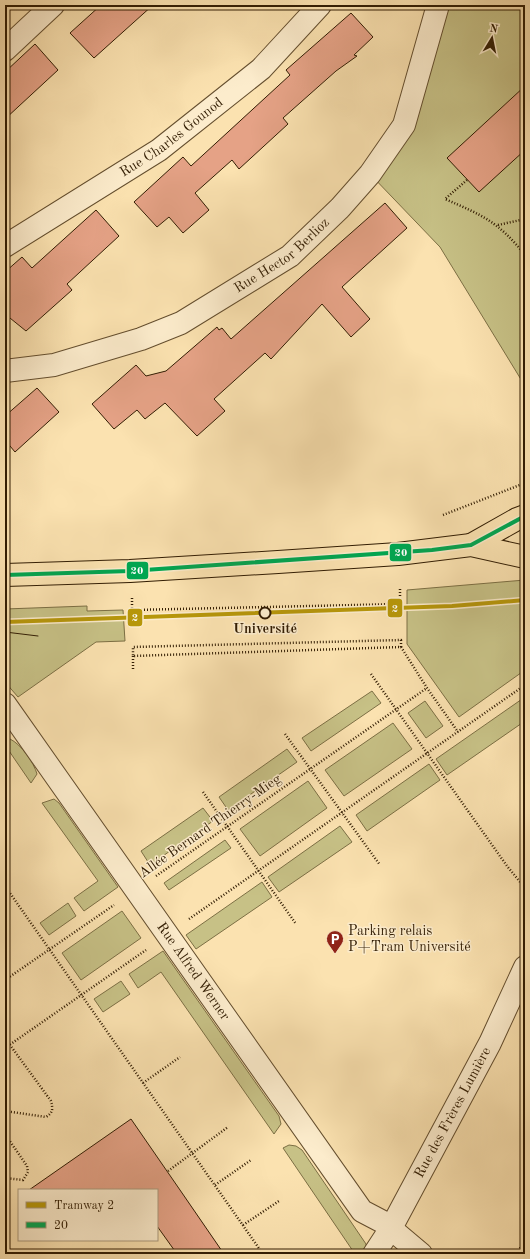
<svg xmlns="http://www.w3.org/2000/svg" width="530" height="1259" font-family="'Old Standard TT',serif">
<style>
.green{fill:#c7c186;stroke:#7c6f44}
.building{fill:#e5a286;stroke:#321d03}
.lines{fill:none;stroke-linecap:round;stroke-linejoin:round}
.minor-casing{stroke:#644e2e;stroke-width:24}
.major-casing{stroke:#321d03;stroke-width:24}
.path{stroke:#321d03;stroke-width:2.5;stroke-dasharray:1 2;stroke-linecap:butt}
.minor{stroke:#fceccc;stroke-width:22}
.major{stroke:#fbe2b0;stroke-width:22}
.tram{stroke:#321d03;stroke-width:1}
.bus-1-casing{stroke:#fceccc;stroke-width:7}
.bus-1{stroke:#00a651;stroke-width:4}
.tram-1-casing{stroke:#fceccc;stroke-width:7}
.tram-1{stroke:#b7970a;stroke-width:4}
.stop-dot{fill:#fceccc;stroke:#321d03;stroke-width:2}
.labels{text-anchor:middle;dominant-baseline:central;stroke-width:3;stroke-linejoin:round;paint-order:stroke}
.street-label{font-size:14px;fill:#321d03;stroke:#fceccc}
.stop-label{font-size:14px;font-weight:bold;fill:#321d03;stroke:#fceccc}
.poi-label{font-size:14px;fill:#321d03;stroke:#fceccc;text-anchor:start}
.line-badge{stroke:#fceccc;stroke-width:1.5}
.badge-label{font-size:11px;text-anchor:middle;font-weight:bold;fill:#fff}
</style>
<rect width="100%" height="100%" fill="#fbe2b0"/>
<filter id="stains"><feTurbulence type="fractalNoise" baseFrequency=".005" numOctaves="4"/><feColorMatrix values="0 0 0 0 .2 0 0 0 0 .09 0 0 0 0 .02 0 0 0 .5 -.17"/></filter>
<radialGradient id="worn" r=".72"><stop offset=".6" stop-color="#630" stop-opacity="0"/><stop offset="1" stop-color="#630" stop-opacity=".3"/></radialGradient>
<g class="green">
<polygon points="419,5 525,5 525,386 440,247 370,174 404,125 435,15"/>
<polygon points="525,580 525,670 459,717 407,644 407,590"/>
<polygon points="87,606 87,611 123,610 125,641 96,642 18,697 5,682 5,609"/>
<polygon points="372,691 381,703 311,751 302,738"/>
<polygon points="525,697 525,721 447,775 436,759"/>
<polygon points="425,701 443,726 426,738 408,713"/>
<polygon points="393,723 412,749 344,796 325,770"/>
<path d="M10 739C21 744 34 763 37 774L31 783 5 745V740Z"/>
<polygon points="287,749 297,762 228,810 219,797"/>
<polygon points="429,764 440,780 367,831 356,815"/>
<polygon points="308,781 327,808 260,856 240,829"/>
<polygon points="54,799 59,803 118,887 84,911 74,898 98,881 42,803"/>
<polygon points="203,808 213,821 150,865 141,851"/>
<polygon points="340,826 352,842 279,892 268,877"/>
<polygon points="225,840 231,848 169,890 164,883"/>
<polygon points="262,882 272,897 196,949 186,935"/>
<polygon points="68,903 76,916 49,935 40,923"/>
<polygon points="122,911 141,938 81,980 62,953"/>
<polygon points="163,951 279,1116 281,1124 274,1134 161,972 138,988 129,974"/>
<polygon points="121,981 130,994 103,1012 94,999"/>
<polygon points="289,1145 296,1146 302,1150 366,1244 366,1254 355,1254 283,1148"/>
</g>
<g class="building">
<polygon points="101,5 153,5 94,58 70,33"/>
<polygon points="351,13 373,37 354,55 357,56 336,71 283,118 288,124 239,169 232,160 195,193 209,210 183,233 169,217 157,227 134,202 183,157 191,166 290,75 286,70"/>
<polygon points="35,44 58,70 5,119 5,72"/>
<polygon points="525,86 525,150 479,192 447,158"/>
<polygon points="385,203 407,228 342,287 370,319 351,337 322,304 271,359 265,353 214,399 225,411 197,436 165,403 145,419 137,410 114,429 92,404 136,365 146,376 166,371 217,327 219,330 222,328 231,339"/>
<polygon points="96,210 119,236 67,284 72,290 26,331 5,314 5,272 22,257 32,268"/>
<polygon points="37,388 59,412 15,452 5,440 5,416"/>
<polygon points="131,1119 180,1190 224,1254 177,1254 157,1226 157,1190 29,1190"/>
</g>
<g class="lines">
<g class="minor-casing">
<g id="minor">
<polyline points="5,50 53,5"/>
<path id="s1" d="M5 246 159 150 261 69 320 5"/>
<path id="s2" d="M5 371 54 365 141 339 181 323 290 256 340 208 370 174 404 125 438 5"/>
<path id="s3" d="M5 704 362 1211 383 1222 421 1254"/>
<path id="s4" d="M374 1254 391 1228 490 1043 525 967"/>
</g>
</g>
<g class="major-casing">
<g id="major">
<polyline points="471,545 517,519 525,516"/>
<polyline points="5,575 130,571 278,562 398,554 471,545 525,557"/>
</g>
</g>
<g class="path">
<path d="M467 180 445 199C482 215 499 222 525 255"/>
<polyline points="498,225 525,219"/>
<polyline points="443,515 525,483"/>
<polyline points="132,598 132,610 400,604 400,587"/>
<polygon points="401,640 401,647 133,656 133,647"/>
<polyline points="401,647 427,688 458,732"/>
<polyline points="133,656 133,670"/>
<polyline points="371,674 507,866 525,888"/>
<polyline points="285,734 380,865"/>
<polyline points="203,792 296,924"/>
<polyline points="156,876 427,688"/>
<polyline points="5,886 263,1254"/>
<polyline points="189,919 525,685"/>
<polyline points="5,980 114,905"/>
<polyline points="5,1048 146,950"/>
<polyline points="143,1083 180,1057"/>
<path d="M5 1111 46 1117C53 1113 53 1109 51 1101L10 1045"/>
<polyline points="5,1134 27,1166 28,1172 23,1180 5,1178"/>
<polyline points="168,1171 228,1127"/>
<polyline points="215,1185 251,1160"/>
<polyline points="243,1225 279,1201"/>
<polyline points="518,1254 525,1235"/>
</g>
<use href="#minor" class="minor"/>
<use href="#major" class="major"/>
<polyline class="tram" points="5,632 38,636"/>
<g class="bus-1-casing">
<polyline id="bus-1" points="5,575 130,571 432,550 471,545 525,516"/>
</g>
<use href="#bus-1" class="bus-1"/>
<g class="tram-1-casing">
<polyline id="tram-1" points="5,622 452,606 525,600"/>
</g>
<use href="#tram-1" class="tram-1"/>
</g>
<defs>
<g id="parking-pin" transform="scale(0.9)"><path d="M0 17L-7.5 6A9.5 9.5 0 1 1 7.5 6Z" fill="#8f2418" stroke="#fceccc"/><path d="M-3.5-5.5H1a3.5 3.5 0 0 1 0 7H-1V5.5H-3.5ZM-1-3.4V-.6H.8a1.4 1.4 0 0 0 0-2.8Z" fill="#fff"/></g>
</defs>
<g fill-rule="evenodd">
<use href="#parking-pin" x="335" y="939"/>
</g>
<circle class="stop-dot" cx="265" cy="613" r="5.5"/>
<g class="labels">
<g class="street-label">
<text stroke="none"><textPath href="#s1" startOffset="199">Rue Charles Gounod</textPath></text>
<text stroke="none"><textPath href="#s2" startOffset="305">Rue Hector Berlioz</textPath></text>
<text transform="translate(210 826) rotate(-35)">Allée Bernard Thierry-Mieg</text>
<text stroke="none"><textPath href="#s3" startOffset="327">Rue Alfred Werner</textPath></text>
<text stroke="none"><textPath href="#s4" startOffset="162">Rue des Frères Lumière</textPath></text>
</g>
<g class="stop-label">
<text x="265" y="629">Université</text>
</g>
<g class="poi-label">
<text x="348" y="931">Parking relais<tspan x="348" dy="16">P+Tram Université</tspan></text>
</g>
</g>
<g class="line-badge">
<rect x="389" y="543" width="23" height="19" rx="4" fill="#00a651"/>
<rect x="126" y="561" width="23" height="19" rx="4" fill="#00a651"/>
<rect x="387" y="598" width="16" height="20" rx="4" fill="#b7970a"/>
<rect x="127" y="608" width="16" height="19" rx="4" fill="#b7970a"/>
</g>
<g class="badge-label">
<text x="401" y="556">20</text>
<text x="137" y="574">20</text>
<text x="395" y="612">2</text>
<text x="135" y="621">2</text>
</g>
<rect width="530" height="1259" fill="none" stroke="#fbe2b0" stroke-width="20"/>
<rect x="6" y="6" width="518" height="1247" fill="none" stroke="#321d03" stroke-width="2"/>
<rect x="10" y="10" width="510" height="1239" fill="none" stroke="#321d03"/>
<rect x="18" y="1189" width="140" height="52" fill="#fceccc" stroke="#ab997c"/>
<rect x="26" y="1202" width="20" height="6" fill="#b7970a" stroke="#ab997c"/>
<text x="54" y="1209" font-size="12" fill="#321d03">Tramway 2</text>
<rect x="26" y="1222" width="20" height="6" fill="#00a651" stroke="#ab997c"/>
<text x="54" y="1229" font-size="12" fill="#321d03">20</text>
<g transform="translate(492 38) rotate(10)" stroke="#fceccc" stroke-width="3" paint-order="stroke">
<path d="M0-3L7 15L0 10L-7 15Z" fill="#321d03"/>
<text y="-6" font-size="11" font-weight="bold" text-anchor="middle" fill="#321d03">N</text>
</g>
<rect width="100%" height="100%" filter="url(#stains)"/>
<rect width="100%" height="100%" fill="url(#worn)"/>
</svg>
